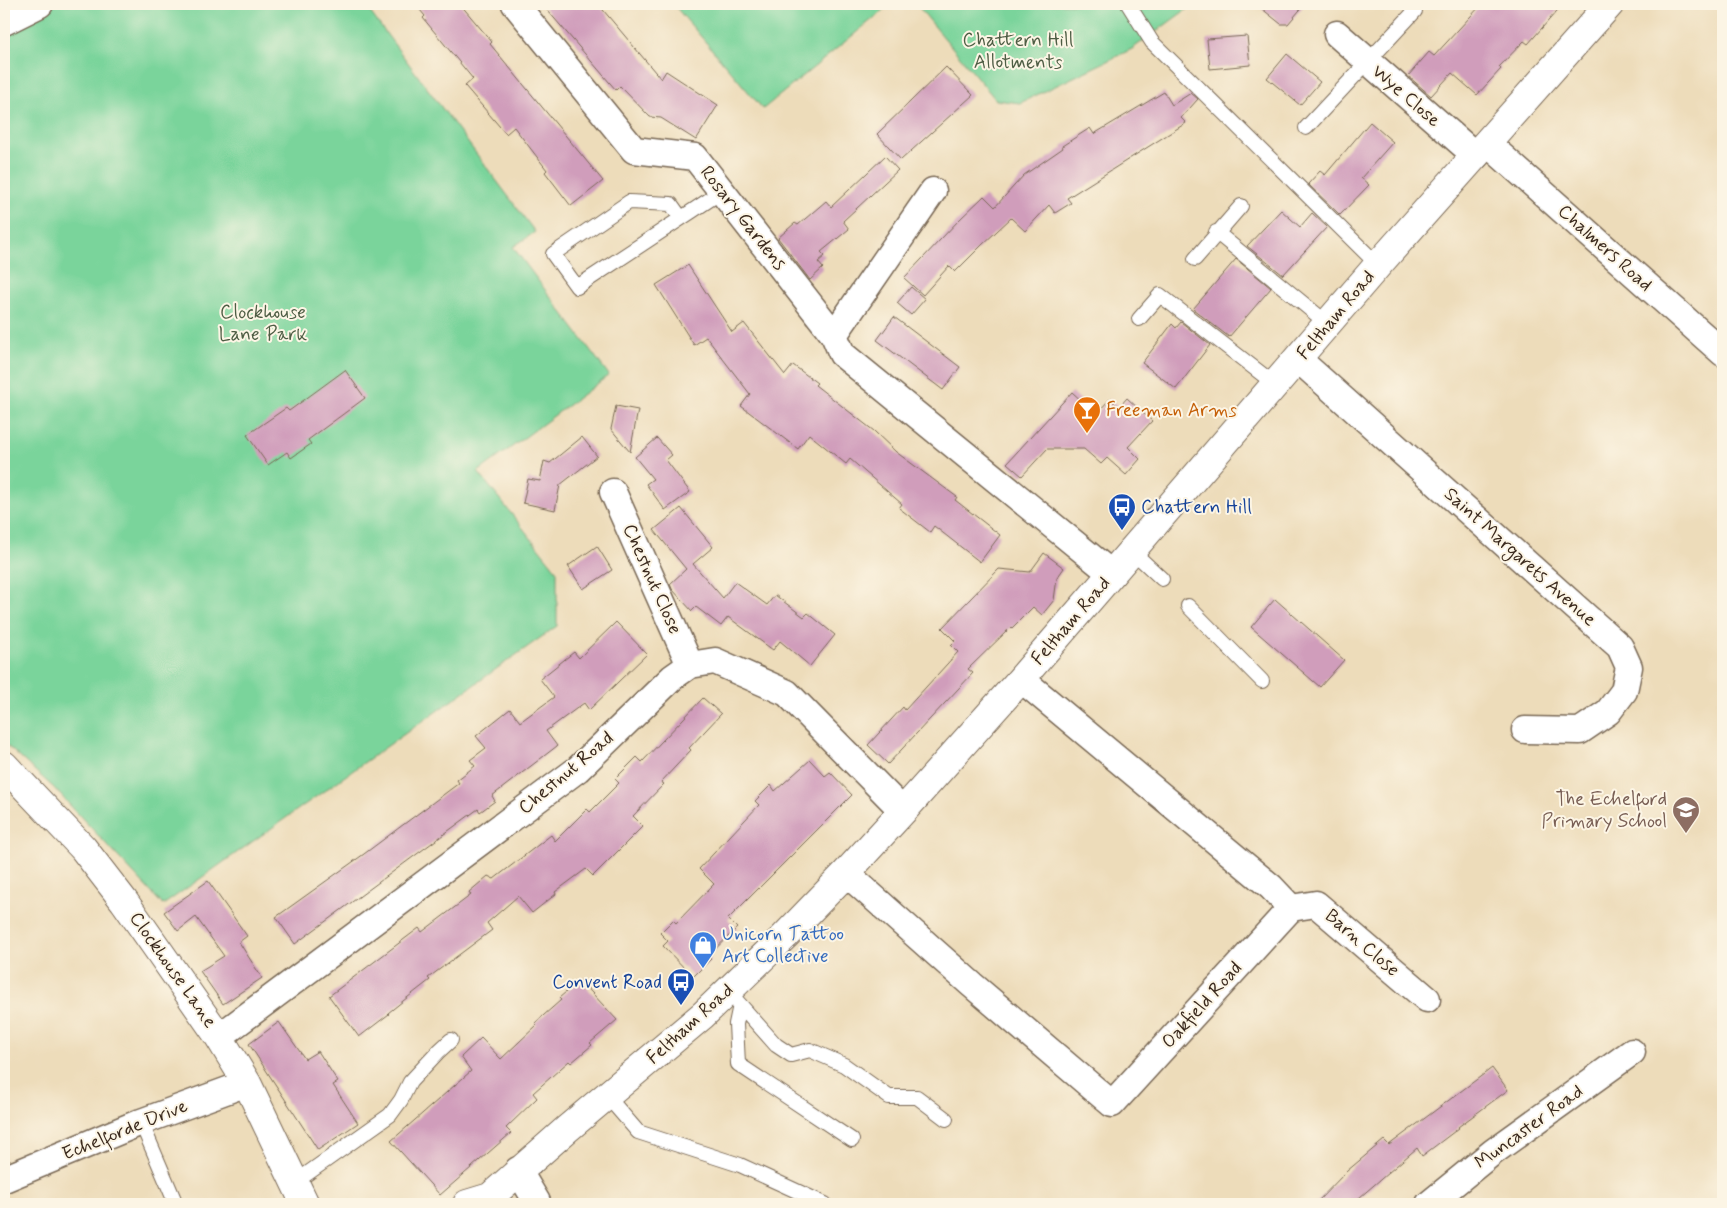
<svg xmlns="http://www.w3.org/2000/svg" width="1727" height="1208" font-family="Mynerve,sans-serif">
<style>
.green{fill:#7ad49b;stroke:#5a7f5c}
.building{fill:#d09dbb}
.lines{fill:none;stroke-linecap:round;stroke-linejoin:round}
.lane-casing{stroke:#796855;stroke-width:16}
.street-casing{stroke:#796855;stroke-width:29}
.secondary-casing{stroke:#796855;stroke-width:30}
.lane{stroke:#fff;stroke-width:14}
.street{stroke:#fff;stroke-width:26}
.secondary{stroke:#fff;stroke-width:28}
.labels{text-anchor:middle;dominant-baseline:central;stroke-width:4;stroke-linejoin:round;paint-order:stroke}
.park-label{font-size:19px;fill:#4e5d44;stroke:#fcf5e5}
.street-label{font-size:19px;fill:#3b2a1e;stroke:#fcf5e5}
.food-label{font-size:19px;fill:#c56008;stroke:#fcf5e5;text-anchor:start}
.transit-label{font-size:19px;fill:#164399;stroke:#fcf5e5;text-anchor:start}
.education-label{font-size:19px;fill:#785e54;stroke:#fcf5e5;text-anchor:end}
.shop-label{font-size:19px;fill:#366cbe;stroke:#fcf5e5;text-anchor:start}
</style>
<rect width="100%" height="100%" fill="#fcf5e5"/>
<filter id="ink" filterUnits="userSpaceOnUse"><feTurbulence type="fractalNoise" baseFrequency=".02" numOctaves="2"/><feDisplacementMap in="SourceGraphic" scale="10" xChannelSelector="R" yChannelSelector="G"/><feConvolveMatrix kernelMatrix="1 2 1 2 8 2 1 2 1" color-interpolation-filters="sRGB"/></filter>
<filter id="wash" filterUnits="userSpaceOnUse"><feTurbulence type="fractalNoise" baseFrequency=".0096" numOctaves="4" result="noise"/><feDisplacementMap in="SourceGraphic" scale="20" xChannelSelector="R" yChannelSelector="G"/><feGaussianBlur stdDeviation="1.12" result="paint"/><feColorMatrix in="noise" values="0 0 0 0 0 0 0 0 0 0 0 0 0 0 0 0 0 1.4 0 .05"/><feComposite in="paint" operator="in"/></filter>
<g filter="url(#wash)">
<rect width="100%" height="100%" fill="#eddcba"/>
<g class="green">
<polygon points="54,4 364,4 535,232 513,247 609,375 478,472 557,571 557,626 163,905 53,787 4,743 4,30"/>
<polygon points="673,4 891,4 763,109"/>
<polygon points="916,4 1194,4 1132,49 1020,103 996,100"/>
</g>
<g id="blocks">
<g class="building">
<polygon points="415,4 460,4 492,42 490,44 603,181 571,206 545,172 547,170 514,127 506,134 465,86 473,79 423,18 425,16"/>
<polygon points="542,4 598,4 661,79 666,71 718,105 696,140 661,118 650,117 620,86 616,90"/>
<polygon points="1256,4 1305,4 1288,24 1281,24"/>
<polygon points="1482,4 1563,4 1528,44 1524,41 1499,67 1501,69 1477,95 1452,73 1431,96 1408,76 1429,52 1434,56"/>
<polygon points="1247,36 1250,65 1210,69 1207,39"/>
<polygon points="1287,54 1320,82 1300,105 1267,78"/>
<polygon points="946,67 973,95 901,160 877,134"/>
<polygon points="1164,92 1172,105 1191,93 1198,99 1181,118 1186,123 1067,198 1071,203 1055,213 1049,205 1025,231 1011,218 982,245 955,272 949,266 923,295 904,278 959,220 984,196 995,207 1024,175 1063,148 1062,146 1090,128 1094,134"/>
<polygon points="1370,122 1393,142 1361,178 1369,185 1340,215 1308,184 1320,171 1325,175"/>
<polygon points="885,156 898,170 843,221 849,229 821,252 825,256 818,262 823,268 810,280 778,238 795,223 798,225 826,201 831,207"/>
<polygon points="1281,210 1300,227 1312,213 1327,227 1283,275 1247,246"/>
<polygon points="1236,259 1271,288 1229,337 1193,309"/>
<polygon points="688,265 732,332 744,323 785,375 793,365 817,383 815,385 874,431 896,452 957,497 955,500 1000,535 980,562 934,526 930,532 899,508 902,504 850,459 846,464 809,434 798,449 741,406 750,394 706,337 694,345 656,285"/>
<polygon points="911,287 925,299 911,315 897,303"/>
<polygon points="894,317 960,367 943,390 877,340"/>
<polygon points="1181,322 1210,345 1176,389 1142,363 1172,324 1176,328"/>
<polygon points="345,370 365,398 308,440 311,444 291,458 287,452 268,465 247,435 286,408 289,411"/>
<polygon points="1072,392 1096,414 1110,399 1119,407 1127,398 1152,421 1128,447 1140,459 1126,475 1107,458 1101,464 1084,449 1047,449 1022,476 1007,463"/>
<polygon points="616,406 638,410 630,452 611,429"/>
<polygon points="582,437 597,456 560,485 555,510 523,503 528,479 540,481 544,461 550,463"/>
<polygon points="657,438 672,455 666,460 690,492 665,510 646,484 653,479 635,457"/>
<polygon points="681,508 713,547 693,564 723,598 735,582 767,605 775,595 804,617 808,613 835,635 810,666 780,641 773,650 728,617 721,626 696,607 692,611 672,589 670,584 686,569 654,530"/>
<polygon points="597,546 612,570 583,589 568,566"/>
<polygon points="1044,553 1064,568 1057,578 1054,600 1042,615 1033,607 1012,628 1011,627 968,669 973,673 888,764 868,745 903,707 905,710 958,652 951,645 955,641 942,628 999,569 1030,572"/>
<polygon points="1275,599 1344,660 1320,687 1251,627"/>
<polygon points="616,622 647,654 589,710 584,703 546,731 557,746 492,796 495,801 480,812 478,809 295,944 276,917 364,854 459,783 457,780 475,766 470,760 486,748 476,736 510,709 520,722 554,697 540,679 574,652 579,658"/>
<polygon points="703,698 721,714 689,748 691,750 661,782 664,784 633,816 643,826 593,876 586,869 555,892 556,894 532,913 518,896 487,923 492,930 428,978 430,980 403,1001 388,1013 389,1014 359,1037 329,996 419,928 422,932 471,895 469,892 488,876 494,879 551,835 555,841 587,809 590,812 619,783 615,779 637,757 642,762"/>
<polygon points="810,760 825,776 830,772 852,795 728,919 737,928 708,956 711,959 693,977 663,946 668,941 660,933 673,920 676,923 714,884 699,869 759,805 755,801 771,785 775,791"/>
<polygon points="208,881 247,936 239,942 262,978 223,1004 200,971 224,956 196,917 178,931 164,912"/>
<polygon points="580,980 617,1020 590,1043 592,1045 571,1063 569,1061 533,1093 537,1098 506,1128 511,1133 440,1195 391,1141 471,1071 461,1057 481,1038 501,1059 537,1025 535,1023 561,1000 559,998"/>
<polygon points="279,1022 305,1059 318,1051 338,1082 333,1085 358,1123 318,1150 249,1044"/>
<polygon points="1492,1068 1508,1090 1458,1127 1459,1128 1422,1156 1417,1148 1352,1204 1315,1204 1347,1171 1384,1140 1389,1145"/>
</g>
</g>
</g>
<g filter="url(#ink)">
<use href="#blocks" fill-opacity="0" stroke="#796855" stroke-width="1"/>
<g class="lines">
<g class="lane-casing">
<g id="lane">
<polyline points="1128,4 1152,42 1378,265"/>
<polyline points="1306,128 1415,11"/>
<polyline points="681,218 671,204 629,202 553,254 577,287 721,192"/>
<polyline points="1216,232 1328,324"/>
<polyline points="1195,259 1241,206"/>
<polyline points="1139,319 1160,295 1276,385"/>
<polyline points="1132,551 1162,579"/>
<polyline points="1188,606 1262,681"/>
<polyline points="728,991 776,1045 791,1055 810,1050 844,1065 889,1097 917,1097 946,1119"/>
<polyline points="740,1005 736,1024 738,1064 852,1140"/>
<polyline points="607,1096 638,1132 740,1165 825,1204"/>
<polyline points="141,1122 176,1204"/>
<polyline points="294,1183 390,1115 401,1100 410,1082 439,1051 451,1040"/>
</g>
</g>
<g class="street-casing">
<g id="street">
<polyline points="515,4 634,150 695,157 834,335"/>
<polyline points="4,22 40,4"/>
<polyline points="1337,34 1476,156"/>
<polyline points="1487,143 1723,353"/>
<polyline points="933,191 834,335 842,354 1112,574"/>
<polyline points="1298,359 1620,647 1629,667 1624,691 1608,712 1580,731 1525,730"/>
<polyline points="613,492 690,665"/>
<polyline points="846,873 971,984 1112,1104 1291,908 1271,887 1021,679"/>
<polyline points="1291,908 1316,904 1427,999"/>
<polyline points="219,1037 578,769 673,677 690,665 715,661 787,693 903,811"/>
<polyline points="518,1170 537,1202 535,1204"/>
<polyline points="4,1179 141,1122 247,1083"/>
<polyline points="1429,1204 1493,1152 1632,1052"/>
</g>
</g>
<g class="secondary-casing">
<g id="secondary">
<polyline points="4,765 83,848 124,901 219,1037 247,1083 305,1204"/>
<polyline points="467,1204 490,1197 567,1129 703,1015 785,936 846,873 903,811 1021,679 1378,265 1610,4"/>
</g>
</g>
<use href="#lane" class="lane"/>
<use href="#street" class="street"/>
<use href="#secondary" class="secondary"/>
</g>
</g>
<defs>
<g id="bar-pin" transform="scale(1.4375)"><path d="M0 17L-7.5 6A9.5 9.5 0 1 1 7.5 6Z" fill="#e8710a" stroke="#fcf5e5"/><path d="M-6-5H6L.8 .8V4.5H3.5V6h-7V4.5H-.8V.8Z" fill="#fff"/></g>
<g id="bus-pin" transform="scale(1.4375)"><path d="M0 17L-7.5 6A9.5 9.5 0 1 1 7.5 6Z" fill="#1a4fb4" stroke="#fcf5e5"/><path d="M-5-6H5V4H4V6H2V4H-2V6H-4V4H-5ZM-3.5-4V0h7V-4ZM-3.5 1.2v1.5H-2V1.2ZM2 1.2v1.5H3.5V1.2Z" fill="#fff"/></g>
<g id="school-pin" transform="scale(1.4375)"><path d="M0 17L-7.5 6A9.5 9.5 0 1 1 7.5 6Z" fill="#8d6e63" stroke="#fcf5e5"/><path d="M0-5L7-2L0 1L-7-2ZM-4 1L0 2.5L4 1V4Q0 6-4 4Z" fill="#fff"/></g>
<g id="shop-pin" transform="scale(1.4375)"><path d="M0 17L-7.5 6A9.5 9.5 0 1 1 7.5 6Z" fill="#3f7fe0" stroke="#fcf5e5"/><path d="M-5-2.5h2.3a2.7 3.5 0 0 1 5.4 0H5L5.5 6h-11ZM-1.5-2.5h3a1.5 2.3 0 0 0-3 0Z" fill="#fff"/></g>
</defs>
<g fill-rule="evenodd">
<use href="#bar-pin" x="1087" y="410"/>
<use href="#bus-pin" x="1122" y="507"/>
<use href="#school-pin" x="1686" y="810"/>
<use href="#shop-pin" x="703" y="945"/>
<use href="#bus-pin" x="681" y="982"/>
</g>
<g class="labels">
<g class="park-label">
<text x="1018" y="40">Chattern Hill<tspan x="1018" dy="22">Allotments</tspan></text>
<text x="263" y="312">Clockhouse<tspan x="263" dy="22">Lane Park</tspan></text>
</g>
<g class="street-label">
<text transform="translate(1406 96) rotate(41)">Wye Close</text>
<text transform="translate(743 218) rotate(52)">Rosary Gardens</text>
<text transform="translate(1605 248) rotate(42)">Chalmers Road</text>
<text transform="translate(1336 315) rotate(-50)">Feltham Road</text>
<text transform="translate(1520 557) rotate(42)">Saint Margarets Avenue</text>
<text transform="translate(652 579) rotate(66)">Chestnut Close</text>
<text transform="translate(1071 621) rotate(-49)">Feltham Road</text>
<text transform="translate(566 773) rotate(-40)">Chestnut Road</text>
<text transform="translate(1362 943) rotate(41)">Barn Close</text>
<text transform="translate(173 970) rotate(55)">Clockhouse Lane</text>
<text transform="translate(1202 1005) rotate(-48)">Oakfield Road</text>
<text transform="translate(690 1024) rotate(-42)">Feltham Road</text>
<text transform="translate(1529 1127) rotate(-36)">Muncaster Road</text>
<text transform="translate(125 1130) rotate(-22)">Echelforde Drive</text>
</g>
<g class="food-label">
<text x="1106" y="410">Freeman Arms</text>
</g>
<g class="transit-label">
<text x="1141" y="507">Chattern Hill</text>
<text x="662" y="982" text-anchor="end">Convent Road</text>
</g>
<g class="education-label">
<text x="1667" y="799">The Echelford<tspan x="1667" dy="22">Primary School</tspan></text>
</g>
<g class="shop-label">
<text x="722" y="934">Unicorn Tattoo<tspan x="722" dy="22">Art Collective</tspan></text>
</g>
</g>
<rect width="1727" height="1208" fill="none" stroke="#fcf5e5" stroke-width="20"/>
</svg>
